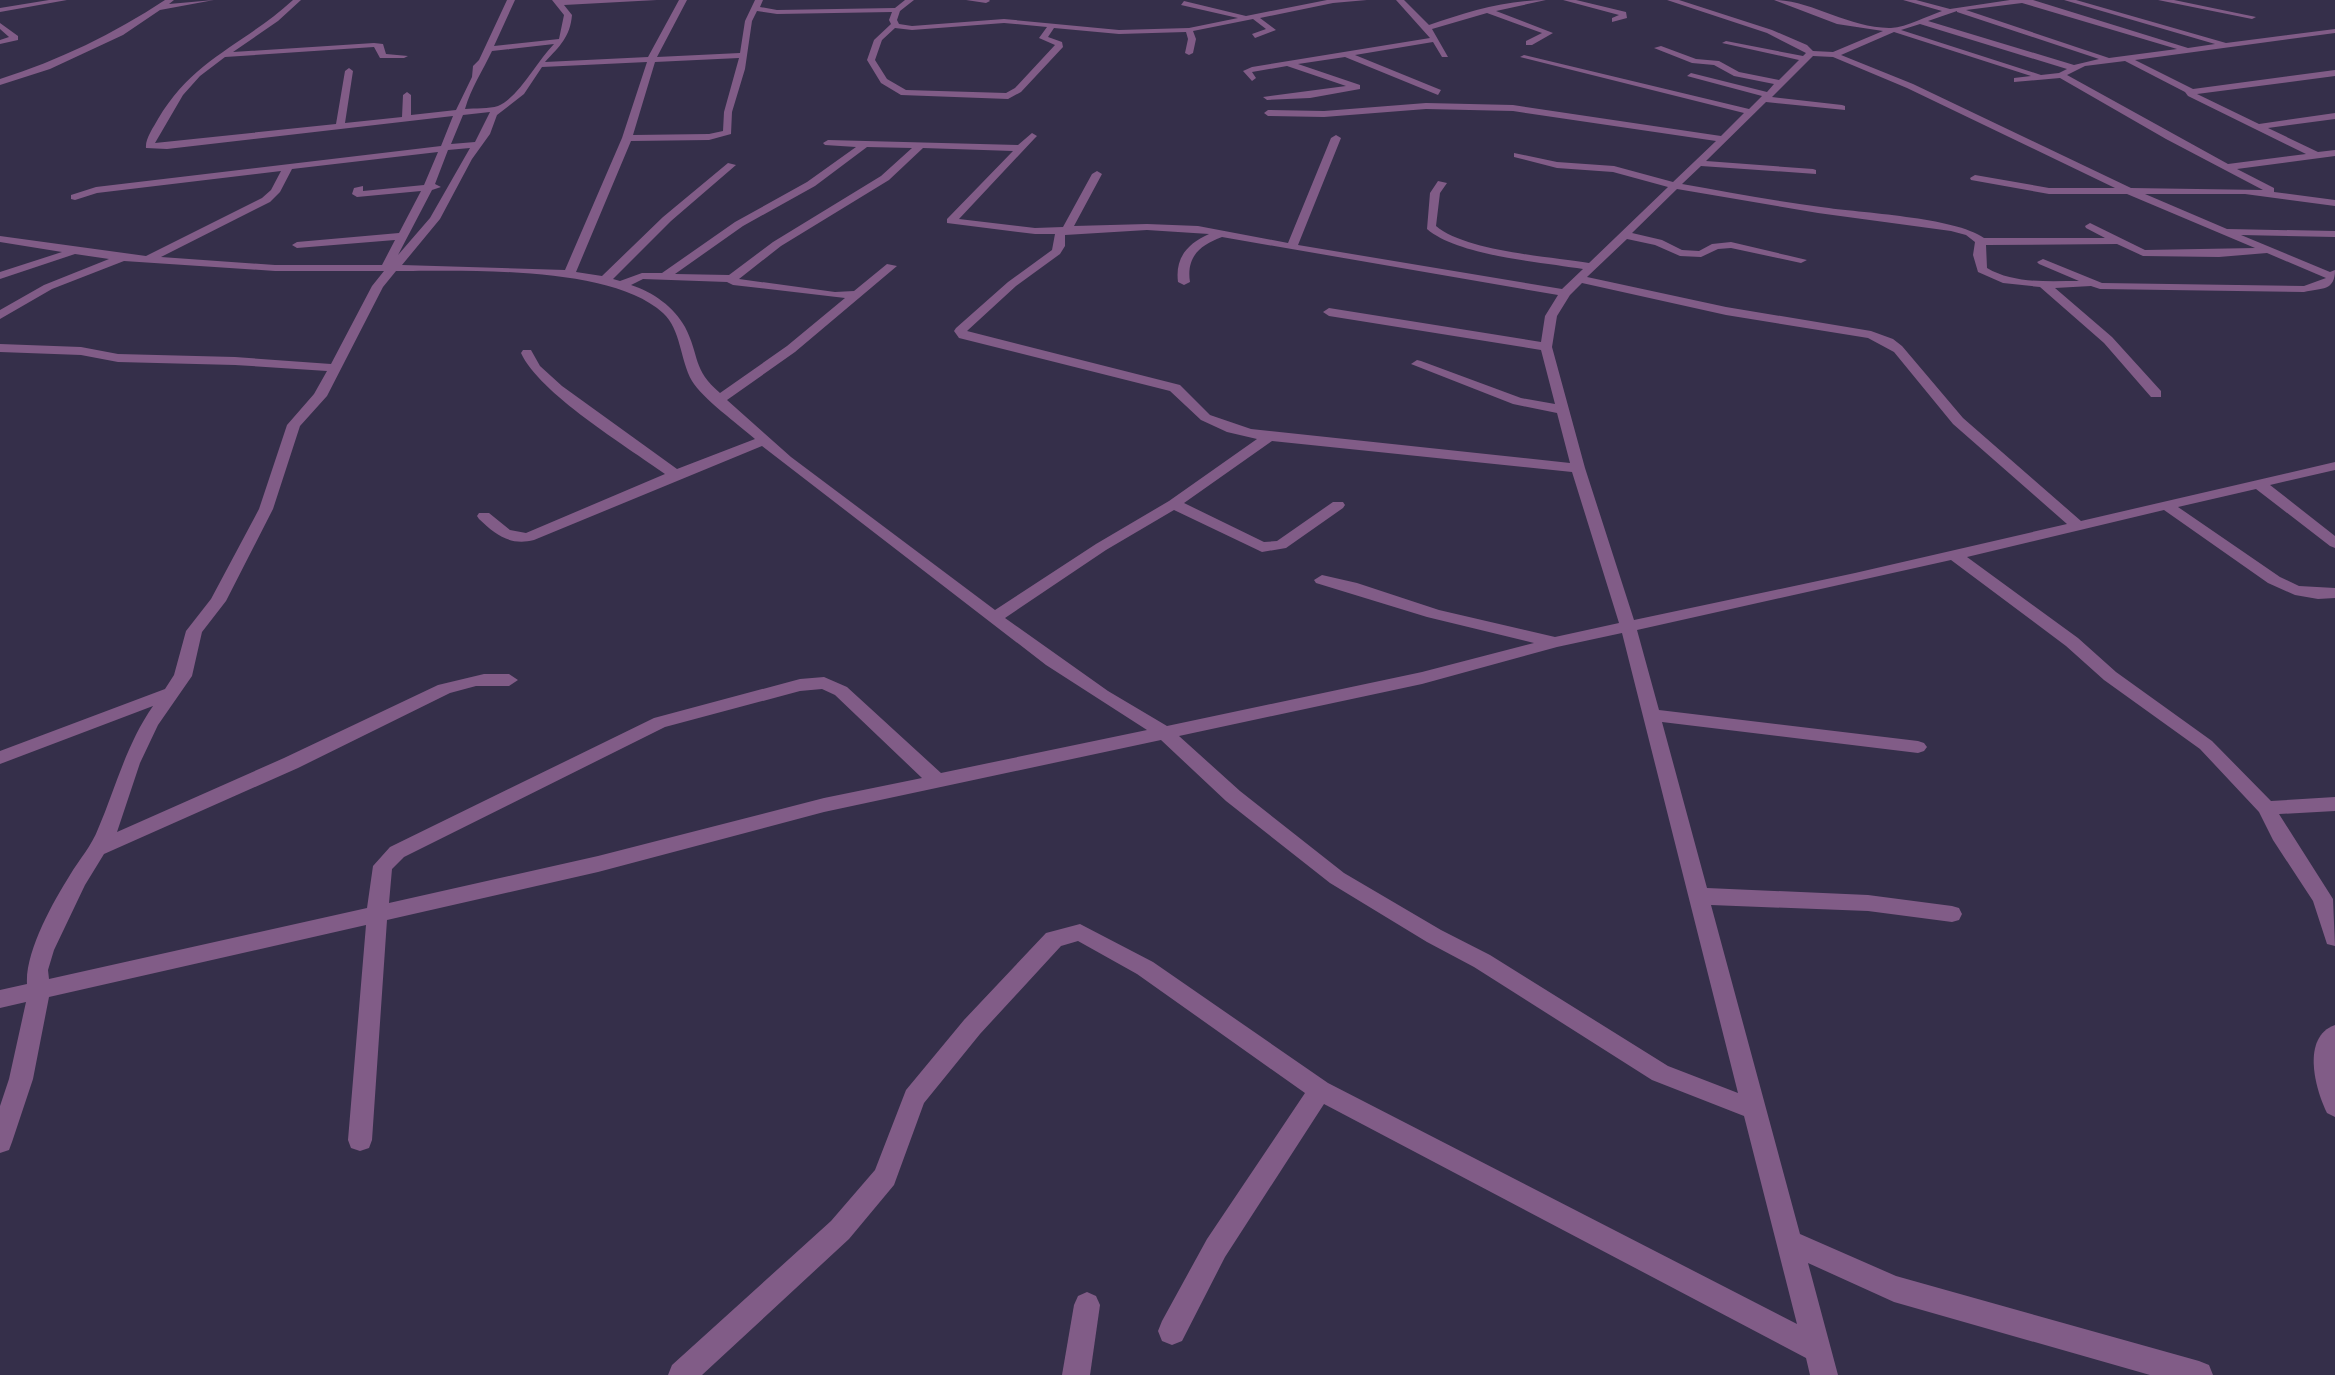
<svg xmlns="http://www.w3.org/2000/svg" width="2335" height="1375" font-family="'DM Sans',sans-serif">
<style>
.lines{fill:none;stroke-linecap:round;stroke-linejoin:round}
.minor{fill:#815c87;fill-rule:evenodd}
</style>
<rect width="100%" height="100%" fill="#352f4a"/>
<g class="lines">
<g class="minor">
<polygon points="49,0 67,0 0,12 0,8"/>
<path d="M165 0H174L169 4 214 0 160 10 123 35 50 69 0 85V79C60 60 113 34 165 0Z"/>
<path d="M293 0H301L278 21 233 52 374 43 383 44 386 54 408 56 404 58H380L374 47 225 57 200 76 183 95 155 143 336 124 345 71 349 68 353 71 345 123 402 117 403 95 407 92 411 95V115L456 110 472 77 473 66 479 60 507 0H515L494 46 559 39 564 15 552 0H657L564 5 572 15C570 37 560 46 545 62L648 57 679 0H687L657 57 740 53 745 21 755 0H763L760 7 777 10 895 8 905 0H914L900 11 897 20 899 24 912 26 1004 19 1119 30 1189 28 1238 18 1181 5 1184 1 1246 16 1327 0H1367L1333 3 1260 18 1276 30 1255 38 1252 34 1266 29 1253 19 1193 31 1196 39 1193 53 1189 55 1185 53 1188 39 1186 32 1119 34 1054 28 1048 37 1062 42 1063 47 1021 92 1008 99 901 95 881 83 867 60 874 40 891 24 889 20 892 12 777 14 757 11 752 21 745 69 732 112 731 134 709 140 631 141 576 272 602 276 663 217 728 163 736 165 671 221 613 279 620 281 642 273H662L735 222 807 182 856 147 825 145 823 143 828 140 1018 145 1032 133 1037 136 1035 138 959 219 1035 228 1063 227 1092 174 1097 171 1102 174 1074 226 1147 224 1198 226 1288 243 1331 138 1336 135 1341 138 1298 245 1562 289 1583 269C1542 262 1458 256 1427 229L1430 193 1438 181 1447 183 1440 193 1436 226C1465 251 1551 257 1589 263L1668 187 1613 172 1557 168 1514 157V153L1557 162 1614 166 1673 182 1716 141 1513 111 1426 109 1324 117 1268 116 1264 113 1268 110 1324 111 1426 103 1513 105 1721 136 1744 113 1520 57 1524 55 1749 109 1762 96 1687 76 1691 73 1767 92 1774 84 1734 76 1714 65 1692 63 1654 48 1661 46 1696 59 1719 61 1739 72 1779 80 1799 60 1722 43 1726 41 1803 56 1806 53 1767 33 1667 0H1679L1772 30 1807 45 1813 51 1833 52 1883 31 1837 24 1774 0C1811 0 1850 29 1891 28 1907 27 1927 16 1942 11L1903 0H1916L1950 9 2010 0H2033L2188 48 2215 44 2064 0H2076L2226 43 2335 29V33L2135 60 2193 89 2335 70V76L2197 94 2259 124 2335 113V119L2268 128 2318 152 2335 150V156L2237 169 2274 188V192L2335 200V206L2245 194H2145L2227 229 2335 231V237L2241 235 2330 272 2335 270C2335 291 2322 288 2304 292L2100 289 2091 286 2055 288 2112 337 2161 391V397H2151L2104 343 2040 287 2003 283 1978 272 1973 255 1975 242 1966 235 1951 231 1818 213 1677 189 1632 233 1662 240 1682 250 1699 251 1712 244 1731 242 1807 260 1801 263 1731 248 1718 249 1701 257 1680 256 1655 245 1627 239 1587 277 1726 307 1871 331 1893 339 1902 346 1963 418 2081 521 2335 462V470L2270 485 2335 536V548L2330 546 2256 489 2178 507 2280 577 2299 586 2335 588V598L2318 599 2295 595 2268 583 2164 510 1967 557 2078 638 2116 672 2212 741 2271 801 2335 797V811L2279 814 2333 899 2335 946 2327 944 2313 901 2273 840 2259 812 2200 749 2104 680 2066 646 1951 560 1637 630 1659 710 1918 741 1924 743 1927 747 1924 751 1918 753 1662 722 1707 888 1868 895 1952 906 1959 908 1962 914 1959 920 1952 922 1868 911 1711 905 1800 1234 1896 1276 2199 1361 2209 1365 2213 1375H2150L1894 1302 1808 1263 1838 1375H1810L1806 1358 1324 1104 1225 1257 1182 1341 1172 1345 1162 1341 1158 1331 1162 1321 1207 1239 1305 1093 1137 974 1078 941 1061 946 980 1034 924 1103 894 1185 849 1239 702 1375H668L672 1365 831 1221 875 1170 906 1090 964 1020 1046 933 1080 924 1153 962 1328 1083 1797 1324 1744 1116 1652 1080 1474 967 1427 942 1330 883 1226 801 1161 740 824 812 598 872 387 920 372 1140 369 1148 360 1151 351 1148 348 1140 366 925 49 997 33 1079 12 1142 9 1150 0 1153V1106L9 1079 26 1002 0 1008V990L27 984C25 952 53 902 70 875 79 860 92 845 98 829 116 787 126 745 153 706L0 764V751L165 689 174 675 186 631 211 599 259 509 287 425 314 394 327 371 235 365 118 362 81 355 0 352V344L81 347 118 354 235 357 331 364 372 286 384 271H275L124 261 52 289 0 319V310L44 285 109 259 75 254 0 279V272L62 252 0 242V236L146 256 262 198 271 190 281 171 97 193 75 200 71 199V195L96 187 441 146 453 116 167 149 146 148C145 139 153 128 158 119 194 58 244 45 293 0ZM2022 3 2177 49 2109 58 1966 10ZM1957 11V12L2099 59 2074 65 1928 21ZM1004 23 1047 27 1039 38 1055 45 1015 88 1006 93 906 90 887 79 875 60 882 40 895 28 912 30ZM1920 24 2067 69 2059 73 2041 75 1901 30ZM1894 32 2031 76 2014 78V82L2060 78 2166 139 2263 190 2131 188 1913 84 1841 55ZM554 44C537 61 519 97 498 106 489 109 475 108 465 109 471 88 483 70 492 51ZM1813 56 1833 57 1907 88 2115 188H2049L1975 175 1970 178 1971 180 2049 194H2127L2255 248 2145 250 2090 223 2085 226 2086 228 2105 238H1984C1955 217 1860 213 1821 207 1775 201 1728 192 1682 184L1701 166 1816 174V170L1813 169 1706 161 1766 102 1845 110V106L1842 105 1772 97ZM739 58 724 112 723 131 709 134 633 135 655 62ZM2125 61 2185 92 2188 96 2306 154 2228 164 2067 75 2085 66ZM647 62 622 138 565 270 402 265 440 219 472 159 490 134 497 115 524 94 542 67ZM490 112 475 142 451 144 463 115ZM867 147 912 148 881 176 773 242 729 275 675 274 743 226 815 186ZM470 148 430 218 398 255 432 190 441 187 435 184 448 150ZM923 148 1013 151 947 219V223L1035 234H1055L1052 250 1008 282 956 328 954 331 959 338 1170 391 1201 420 1227 432 1257 439 1169 501 1096 544 995 610 791 457 727 400 795 352 897 266 887 264 854 291 835 292 739 279 781 246 889 180ZM438 152 424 185 363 191V186L354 188 352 194 357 197 421 191 399 233 297 242 292 245 297 248 395 240 382 265H275L161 257 270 202 280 192 292 169ZM1147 230 1209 234C1187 244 1175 258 1178 282L1184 285 1190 282C1186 257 1200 245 1222 237L1558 295 1545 316 1541 342 1329 308 1323 312 1329 316 1541 350 1555 404 1521 398 1421 361 1417 360 1411 364 1513 404 1557 413 1570 463 1251 429 1210 415 1180 385 967 331 1016 286 1060 254 1065 246V235ZM2117 244 2143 256 2219 257 2267 253 2326 278 2304 286 2102 283 2043 259 2037 262 2039 264 2079 281C2049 281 2014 284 1987 268L1986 245ZM396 271C466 271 610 265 663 313 681 329 680 360 692 381 702 398 739 425 755 439L677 469 562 386 540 366 531 350H523L521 353C539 393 626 446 665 474L526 533 510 530 489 513H479L477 516 479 519C496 535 510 546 534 540L762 446 1046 665 1147 730 941 773 847 687 824 677 800 679 654 718 390 847 373 866 367 908 49 979 48 970 54 950 85 885 104 854 298 768 450 693 476 686H509L518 680 509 674H484L438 685 284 758 117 832 140 763 158 725 192 676 202 632 226 601 273 509 300 426 327 396 383 287ZM643 279 727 282 733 285 845 298 787 346 720 393C692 369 700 356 685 327 674 307 653 292 631 285ZM1582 283 1726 315 1868 338 1894 352 1953 424 2067 524 1855 573 1634 620 1585 468 1552 347 1557 316 1570 295ZM1272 441 1572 472 1619 623 1555 637 1439 610 1357 583 1322 575 1314 580 1316 583 1427 617 1534 643 1422 672 1167 726 1108 691 1005 618 1106 550 1174 510 1262 552 1286 548 1343 508 1345 505 1343 502H1333L1277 541 1264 542 1184 503ZM1622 633 1738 1093 1668 1066 1490 955 1441 930 1344 873 1240 791 1179 736 1422 684 1557 647ZM822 689 835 695 922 778 824 798 598 856 389 903 392 869 404 857 665 727 800 691Z"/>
<polygon points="966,0 989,0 990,1 986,3"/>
<path d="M1396 0H1404L1429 25C1466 12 1506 0 1546 0L1496 11 1553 33 1532 45H1526V41L1542 33 1487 13 1432 29 1448 57H1442L1433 42 1355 55 1441 90 1438 95 1345 57 1298 64 1360 85V89L1310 98 1267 100 1263 97 1346 86 1287 66 1252 72 1256 78 1252 81 1243 71 1252 67 1430 38Z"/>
<polygon points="1563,0 1576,0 1626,12 1627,18 1612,22 1612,18 1619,15"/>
<polygon points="2158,0 2174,0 2256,17 2252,19"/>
<polygon points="0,23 18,36 18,40 0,44 0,40 9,37 0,29"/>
<path d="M2335 1025V1117L2327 1113C2315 1089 2301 1037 2335 1025Z"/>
<polygon points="1087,1292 1096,1296 1100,1305 1090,1375 1062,1375 1074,1305 1078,1296"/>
</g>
</g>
</svg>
